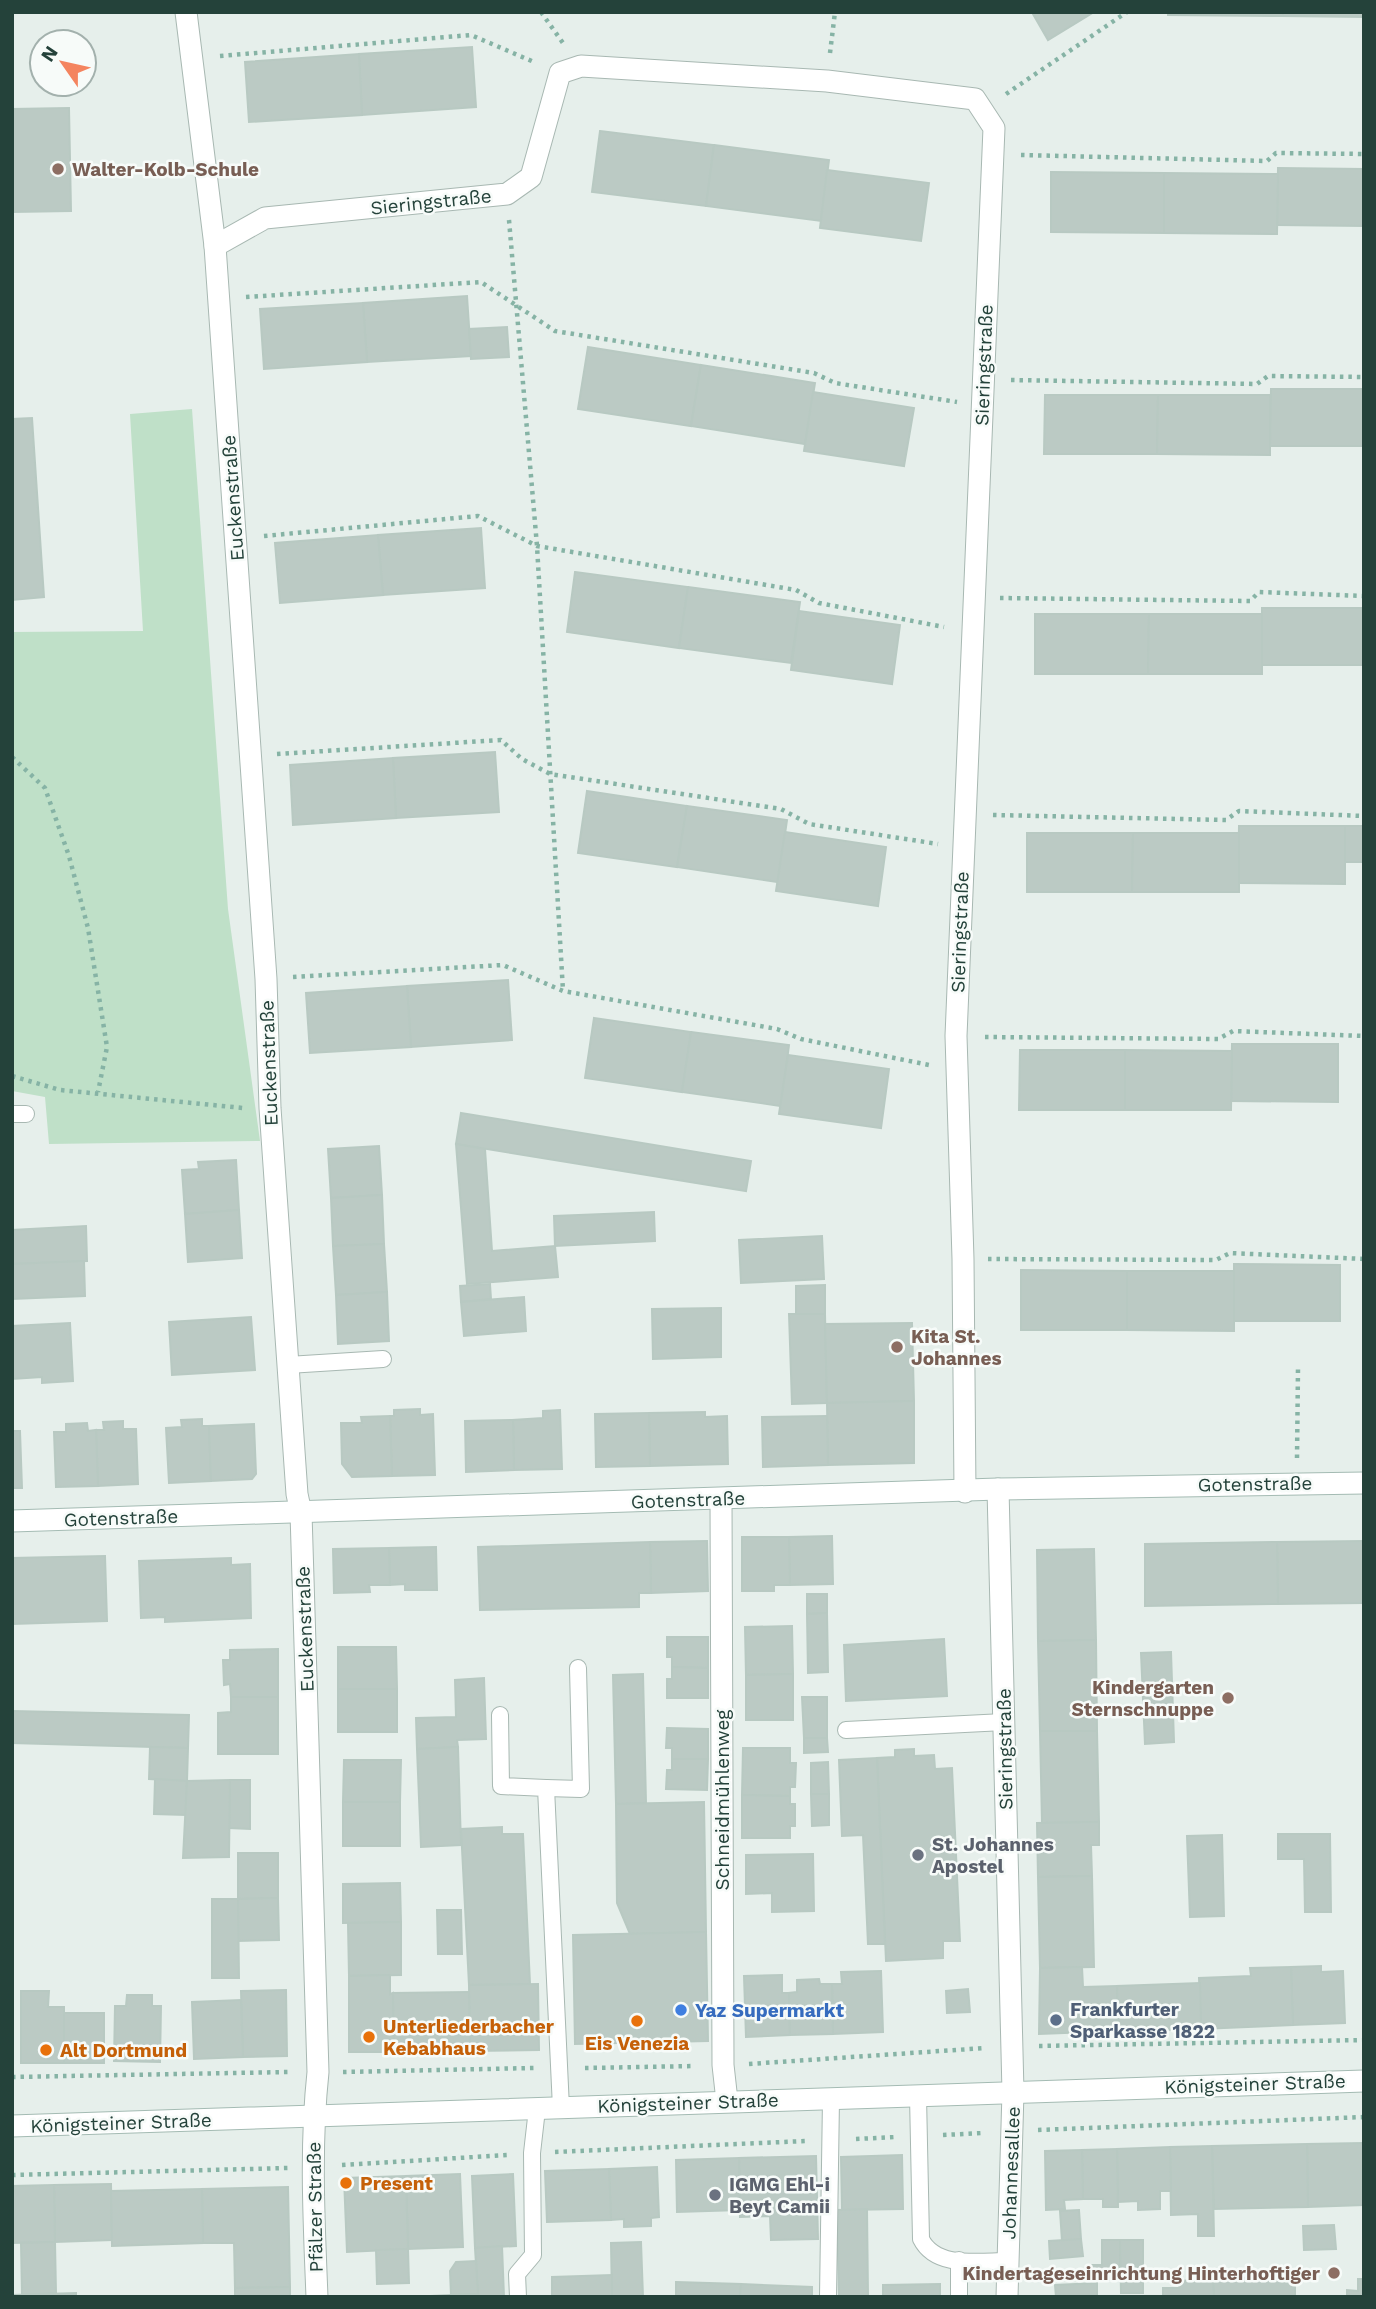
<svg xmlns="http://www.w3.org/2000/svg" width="1376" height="2309" font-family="'Work Sans',sans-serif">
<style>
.green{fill:#bfe0c8}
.building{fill:#bbcac4;stroke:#b8c9c2;stroke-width:2}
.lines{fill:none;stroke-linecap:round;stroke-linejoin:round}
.service-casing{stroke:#a8b8b2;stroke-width:18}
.minor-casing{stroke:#a8b8b2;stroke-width:23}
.secondary-casing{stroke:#a4bbb3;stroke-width:23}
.path{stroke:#86b3a5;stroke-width:4.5;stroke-dasharray:3.5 5;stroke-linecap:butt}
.service{stroke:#fff;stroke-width:16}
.minor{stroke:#fff;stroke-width:21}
.secondary{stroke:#fff;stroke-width:21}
.education-dot{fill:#8d6e63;stroke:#f7fbf9;stroke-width:2.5}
.worship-dot{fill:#6b7280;stroke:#f7fbf9;stroke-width:2.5}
.shop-dot{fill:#3f7fe0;stroke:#f7fbf9;stroke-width:2.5}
.service-dot{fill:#5c6f8a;stroke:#f7fbf9;stroke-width:2.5}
.food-dot{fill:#e8710a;stroke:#f7fbf9;stroke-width:2.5}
.labels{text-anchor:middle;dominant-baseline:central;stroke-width:5;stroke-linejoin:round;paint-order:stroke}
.education-label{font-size:19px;font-weight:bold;fill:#785e54;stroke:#f7fbf9;text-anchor:start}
.street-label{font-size:19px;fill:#24423a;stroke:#f7fbf9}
.worship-label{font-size:19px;font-weight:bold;fill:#5b616d;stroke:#f7fbf9;text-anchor:start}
.service-label{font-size:19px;font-weight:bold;fill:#4e5e75;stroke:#f7fbf9;text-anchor:start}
.shop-label{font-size:19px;font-weight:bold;fill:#366cbe;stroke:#f7fbf9;text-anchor:start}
.food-label{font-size:19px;font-weight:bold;fill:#c56008;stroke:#f7fbf9;text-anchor:start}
</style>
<rect width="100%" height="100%" fill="#e6efeb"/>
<polygon class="green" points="192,409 228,909 260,1141 49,1144 45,1097 12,1091 12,632 143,631 130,414"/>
<g class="building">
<polygon points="1039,12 1094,12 1048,40 1033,14"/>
<polygon points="1168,12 1283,12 1283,16 1168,15"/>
<polygon points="1283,12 1364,12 1364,17 1283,16"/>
<polygon points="472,47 476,107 362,115 359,54"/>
<polygon points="359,54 362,115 249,122 245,62"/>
<polygon points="69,108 71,211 12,212 12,109"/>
<polygon points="600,131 714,145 706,206 592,192"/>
<polygon points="714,145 829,160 821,221 706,206"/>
<polygon points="1278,168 1364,169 1364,226 1277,225"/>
<polygon points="827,170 929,183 921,241 820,228"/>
<polygon points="1051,172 1164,173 1164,233 1051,232"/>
<polygon points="1164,173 1278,174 1277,234 1164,233"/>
<polygon points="467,296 471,356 367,362 363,303"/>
<polygon points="363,303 367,362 264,369 260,309"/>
<polygon points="507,327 509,357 471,359 469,329"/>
<polygon points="588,347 701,365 691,426 578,409"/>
<polygon points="701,365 815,383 805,444 691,426"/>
<polygon points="1271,389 1364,389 1364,446 1270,446"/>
<polygon points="813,392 914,408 904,466 804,451"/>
<polygon points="1045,395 1158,395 1157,454 1044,454"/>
<polygon points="1158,395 1270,395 1270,455 1157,454"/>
<polygon points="32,418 44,597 12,600 12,419"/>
<polygon points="481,528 485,588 383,595 378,535"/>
<polygon points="378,535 383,595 280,603 275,543"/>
<polygon points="575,572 688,587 679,648 567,632"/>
<polygon points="688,587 800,602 791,663 679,648"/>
<rect x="1262" y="608" width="102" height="57"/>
<polygon points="799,611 900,625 892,684 791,670"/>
<polygon points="1035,614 1149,614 1148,674 1035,674"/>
<polygon points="1149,614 1262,614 1262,674 1148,674"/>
<polygon points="495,752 499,812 396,818 393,758"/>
<polygon points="393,758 396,818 293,825 290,765"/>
<polygon points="587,791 687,806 677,867 578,853"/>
<polygon points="687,806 787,820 778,882 677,867"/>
<polygon points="1239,826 1345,826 1345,884 1238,883"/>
<rect x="1345" y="826" width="19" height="36"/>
<polygon points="785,832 886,847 878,906 776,891"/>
<polygon points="1027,833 1133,833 1132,892 1027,892"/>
<polygon points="1133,833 1239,833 1239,892 1132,892"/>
<polygon points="508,980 512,1040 411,1047 407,986"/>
<polygon points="407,986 411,1047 310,1053 306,993"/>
<polygon points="594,1018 691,1032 682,1092 585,1078"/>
<polygon points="691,1032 789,1045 781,1106 682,1092"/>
<polygon points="1232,1044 1338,1044 1338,1102 1231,1101"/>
<polygon points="1020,1050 1125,1050 1125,1110 1019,1110"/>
<polygon points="1125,1050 1232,1051 1231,1110 1125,1110"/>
<polygon points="788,1055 889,1069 881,1128 779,1114"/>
<polygon points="461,1113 751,1161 746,1191 456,1144"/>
<polygon points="456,1144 485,1149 492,1251 555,1246 558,1277 467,1284"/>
<polygon points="379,1146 382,1195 331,1198 328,1149"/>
<polygon points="236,1160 239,1210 185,1214 182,1170 199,1169 198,1162"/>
<polygon points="382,1195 384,1244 333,1246 331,1198"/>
<polygon points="239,1210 242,1258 188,1262 185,1214"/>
<polygon points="654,1212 655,1241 555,1246 554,1216"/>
<polygon points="86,1226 87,1261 13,1264 12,1230"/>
<polygon points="822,1236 824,1279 741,1283 739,1240"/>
<polygon points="384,1244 387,1292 336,1295 333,1246"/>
<polygon points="84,1261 85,1296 12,1299 12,1264"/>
<polygon points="1234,1264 1340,1265 1340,1321 1234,1321"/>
<polygon points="1021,1270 1127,1271 1127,1330 1021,1330"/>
<polygon points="1127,1271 1234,1271 1234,1331 1127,1330"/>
<polygon points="490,1284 491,1299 461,1302 460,1286"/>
<polygon points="825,1285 825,1314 796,1315 796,1286"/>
<polygon points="387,1292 389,1341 338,1344 336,1295"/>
<polygon points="524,1297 526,1331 464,1336 461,1302"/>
<polygon points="721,1308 721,1357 653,1359 652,1309"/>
<polygon points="789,1314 825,1314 827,1403 792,1404"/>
<polygon points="251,1317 255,1370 172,1375 169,1322"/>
<polygon points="70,1323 73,1381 42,1383 42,1377 12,1379 12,1326"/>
<polygon points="912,1323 914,1401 827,1403 825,1324"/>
<polygon points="914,1401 914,1463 828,1465 827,1403"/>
<polygon points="420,1409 420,1415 433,1414 435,1475 392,1476 390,1416 394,1416 394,1410"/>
<polygon points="560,1410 562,1469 514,1470 513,1420 543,1418 543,1411"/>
<polygon points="705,1412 705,1417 727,1416 728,1464 650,1466 649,1413"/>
<polygon points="649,1413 650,1466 596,1467 595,1414"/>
<polygon points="390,1416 392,1476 352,1477 342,1464 341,1423 362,1423 361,1417"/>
<polygon points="827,1416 828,1465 763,1467 762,1417"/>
<polygon points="202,1419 202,1426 209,1426 211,1481 169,1483 166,1428 182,1427 181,1420"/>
<polygon points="513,1420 514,1470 466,1472 465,1421"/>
<polygon points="123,1421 123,1429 136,1429 138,1484 98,1486 96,1430 104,1430 103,1422"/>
<polygon points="87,1423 88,1431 96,1430 98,1486 56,1487 54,1432 66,1432 66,1424"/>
<polygon points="254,1424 256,1474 252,1479 211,1481 209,1426"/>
<polygon points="12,1431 20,1431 22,1488 12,1488"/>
<polygon points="832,1536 833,1584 790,1585 789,1537"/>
<polygon points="742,1537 789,1537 790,1585 774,1585 774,1591 742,1591"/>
<polygon points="707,1541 708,1591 651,1593 650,1542"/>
<polygon points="1364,1541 1364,1603 1278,1604 1277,1542"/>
<polygon points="650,1542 651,1593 639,1593 639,1607 480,1610 478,1547"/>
<polygon points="1277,1542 1278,1604 1145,1606 1145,1544"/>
<polygon points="436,1547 437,1590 405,1590 405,1584 390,1585 389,1548"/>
<polygon points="389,1548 390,1585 369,1585 370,1592 334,1593 333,1549"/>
<polygon points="1094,1549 1096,1640 1038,1641 1037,1550"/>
<polygon points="105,1556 107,1621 12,1624 12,1558"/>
<polygon points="231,1558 231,1565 250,1564 251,1618 165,1622 165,1617 141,1618 139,1561"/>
<polygon points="807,1594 827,1594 827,1613 807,1614"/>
<polygon points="827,1613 828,1672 808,1673 807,1614"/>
<polygon points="792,1626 793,1674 746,1675 745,1627"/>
<polygon points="667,1637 708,1637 708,1668 672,1667 672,1657 667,1657"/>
<polygon points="944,1639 947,1696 846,1701 844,1645"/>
<polygon points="1096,1640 1097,1731 1040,1731 1038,1641"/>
<polygon points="338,1647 396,1647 397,1689 338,1689"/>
<polygon points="278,1649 278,1697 231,1697 230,1684 224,1685 223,1660 230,1660 230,1650"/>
<polygon points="1171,1652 1174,1742 1145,1744 1141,1653"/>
<polygon points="672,1667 708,1668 708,1698 667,1698 667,1679 672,1679"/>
<polygon points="643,1674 646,1803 616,1804 613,1675"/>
<polygon points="793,1674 793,1720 746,1720 746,1675"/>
<polygon points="484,1678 486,1739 457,1740 458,1747 417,1749 416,1718 456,1717 455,1680"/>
<rect x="338" y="1689" width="59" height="43"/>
<polygon points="231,1697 278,1697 278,1754 218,1754 218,1713 231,1712"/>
<polygon points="802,1697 827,1697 827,1738 804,1738"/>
<polygon points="12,1711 189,1715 188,1748 12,1743"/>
<polygon points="667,1728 708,1729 708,1759 672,1759 672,1748 666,1748"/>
<polygon points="1040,1731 1097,1731 1099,1822 1042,1823"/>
<polygon points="804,1738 827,1738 828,1752 804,1753"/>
<polygon points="150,1747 188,1748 187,1781 149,1779"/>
<polygon points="458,1747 461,1845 421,1847 417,1749"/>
<polygon points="743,1748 790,1748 790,1763 796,1763 795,1787 790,1787 790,1796 742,1795"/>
<polygon points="914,1749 914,1756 934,1755 935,1769 952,1768 960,1941 943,1941 943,1958 886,1961 877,1758 895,1757 895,1750"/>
<polygon points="877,1758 885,1944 868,1944 863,1835 842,1836 839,1760"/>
<polygon points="672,1759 708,1759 707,1790 666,1789 667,1770 672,1770"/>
<polygon points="344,1760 401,1760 400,1802 343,1802"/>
<polygon points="828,1762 829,1794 811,1794 811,1763"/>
<polygon points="155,1779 187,1781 186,1815 154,1814"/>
<polygon points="230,1780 250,1780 250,1829 229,1828"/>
<polygon points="230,1780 229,1857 183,1858 187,1781"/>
<polygon points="811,1794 829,1794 829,1825 812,1826"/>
<polygon points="742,1795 790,1796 790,1804 795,1804 795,1826 790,1826 790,1838 742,1838"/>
<rect x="343" y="1802" width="57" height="44"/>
<polygon points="704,1802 706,1932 630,1934 617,1903 616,1804"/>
<polygon points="1099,1822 1099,1845 1091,1845 1092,1876 1038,1877 1037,1823"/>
<polygon points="502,1827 502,1834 523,1834 530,1984 469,1985 461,1829"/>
<polygon points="1278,1834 1330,1834 1331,1912 1305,1912 1304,1859 1278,1859"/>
<polygon points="1222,1835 1224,1916 1190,1917 1187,1836"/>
<polygon points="238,1853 278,1853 278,1898 238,1899"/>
<polygon points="813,1854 814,1911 772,1912 772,1893 746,1894 746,1855"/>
<polygon points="1092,1876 1094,1967 1040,1968 1038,1877"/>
<polygon points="400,1883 401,1922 343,1923 343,1884"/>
<polygon points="278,1898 279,1940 238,1941 238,1899"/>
<polygon points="212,1899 238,1899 239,1978 212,1978"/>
<polygon points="437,1910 461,1910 462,1954 438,1954"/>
<polygon points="401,1922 401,1975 349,1976 348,1923"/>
<polygon points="706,1932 708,2041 575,2044 573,1935"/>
<polygon points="1321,1966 1321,1972 1343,1971 1345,2023 1293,2025 1291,1967"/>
<polygon points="1082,1967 1083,1987 1117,1986 1118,2031 1039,2034 1040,1968"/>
<polygon points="1291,1967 1293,2025 1201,2029 1199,1978 1251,1976 1250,1968"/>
<polygon points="881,1971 883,2032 833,2034 832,1984 842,1984 841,1972"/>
<polygon points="390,1975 390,1994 393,1993 394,2052 349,2052 349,1976"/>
<polygon points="782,1975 782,1993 789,1993 790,2035 746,2037 744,1976"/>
<polygon points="819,1979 820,1984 832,1984 833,2034 790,2035 789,1993 797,1992 797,1980"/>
<polygon points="1200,1983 1201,2029 1118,2031 1117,1986"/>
<polygon points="538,1984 539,2050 470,2051 469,1985"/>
<polygon points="968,1989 970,2012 947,2013 946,1991"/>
<polygon points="286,1990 287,2056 243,2057 241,1991"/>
<polygon points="21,1991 49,1991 48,2007 64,2007 64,2063 21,2063"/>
<polygon points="469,1992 470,2051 394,2052 393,1993"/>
<polygon points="127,1995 152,1995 152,2006 161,2006 160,2062 114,2061 115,2006 126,2006"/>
<polygon points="241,2000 243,2057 194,2059 192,2002"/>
<rect x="64" y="2013" width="40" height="50"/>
<polygon points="1364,2143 1364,2205 1308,2207 1307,2144"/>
<polygon points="1307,2144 1308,2207 1214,2209 1212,2146"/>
<polygon points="1212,2146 1214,2236 1198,2236 1198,2214 1171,2215 1170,2147"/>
<polygon points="1170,2147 1171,2191 1160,2191 1160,2209 1138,2210 1138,2201 1118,2202 1117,2149"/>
<polygon points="1117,2149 1118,2207 1103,2207 1103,2199 1083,2199 1082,2150"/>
<polygon points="1082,2150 1083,2199 1064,2200 1065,2209 1046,2210 1045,2151"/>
<polygon points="902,2155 903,2209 842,2210 841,2157"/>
<polygon points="816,2156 818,2239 771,2240 770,2216 740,2217 739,2158"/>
<polygon points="739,2158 740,2210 677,2212 676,2160"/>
<polygon points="657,2167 659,2217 651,2218 651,2226 624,2227 624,2219 611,2220 609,2169"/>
<polygon points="609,2169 611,2220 547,2222 545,2171"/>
<polygon points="460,2174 463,2247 408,2249 406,2176"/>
<polygon points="513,2174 516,2246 475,2248 472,2176"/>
<polygon points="406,2176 408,2249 347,2252 344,2178"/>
<polygon points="111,2184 112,2240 55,2242 54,2185"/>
<polygon points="54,2185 55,2242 12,2243 12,2186"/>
<polygon points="288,2187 290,2287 235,2288 234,2243 203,2243 202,2189"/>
<polygon points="202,2189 203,2243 112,2246 111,2191"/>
<polygon points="867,2209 868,2296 839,2297 837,2210"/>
<polygon points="1079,2210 1081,2239 1062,2241 1060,2211"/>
<polygon points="1334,2225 1336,2249 1304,2250 1303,2226"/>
<polygon points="1081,2239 1083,2256 1050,2259 1049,2241"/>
<polygon points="1102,2240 1120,2240 1120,2280 1089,2280 1089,2265 1102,2265"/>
<polygon points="1120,2240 1143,2240 1143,2293 1121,2293"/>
<polygon points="55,2242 56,2293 22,2295 21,2243"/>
<polygon points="641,2242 643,2297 612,2297 611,2243"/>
<polygon points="502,2246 504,2297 478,2297 475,2248"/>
<polygon points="408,2249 409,2283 377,2284 376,2250"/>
<polygon points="476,2261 478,2294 451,2295 450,2271 456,2262"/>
<polygon points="612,2275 612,2297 552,2297 552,2277"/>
<polygon points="1295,2276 1295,2297 1214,2297 1213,2279"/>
<polygon points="1213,2279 1214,2297 1163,2297 1163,2288 1179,2288 1179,2281"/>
<polygon points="1358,2279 1364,2279 1364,2297 1347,2297 1347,2290 1358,2291"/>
<polygon points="676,2282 741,2284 740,2297 676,2297"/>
<polygon points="1097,2283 1097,2297 1056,2297 1055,2285"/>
<polygon points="741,2284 812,2287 812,2297 740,2297"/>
<polygon points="940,2284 940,2297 853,2297 883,2296 883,2285"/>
<polygon points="290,2287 290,2297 235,2297 235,2288"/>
<polygon points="76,2293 76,2297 12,2297 12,2295"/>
<polygon points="478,2294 478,2297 409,2297 451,2295"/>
</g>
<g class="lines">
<g class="service-casing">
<g id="service">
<polyline points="12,1114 26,1114"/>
<polyline points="288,1365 383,1359"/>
<polyline points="500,1715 501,1786 546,1788 561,2108"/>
<polyline points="846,1730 1004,1722"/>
<polyline points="546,1788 581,1789 578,1668"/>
<path d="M918 2096 921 2239C936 2269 979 2261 1008 2261"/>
<polyline points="959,2260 959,2297"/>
<polyline points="518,2297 517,2274 533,2255 532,2153 537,2109"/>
<polyline points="828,2297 831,2099"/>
</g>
</g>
<g class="minor-casing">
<g id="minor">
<path d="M186 12 215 246 266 979 270 1108 297 1494 301 1513 318 2072C310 2147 314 2222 317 2297"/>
<polyline points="215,246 265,218 507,194 531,177 560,73 581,66 827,81 975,99 994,128 956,1036 963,1259 965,1492"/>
<polyline points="998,1489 1013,2092 1007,2297"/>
<polyline points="721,1499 723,2065 727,2101"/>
</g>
</g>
<g class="secondary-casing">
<g id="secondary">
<polyline points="12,1521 998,1489 1364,1483"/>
<polyline points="12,2126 1364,2081"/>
</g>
</g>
<g class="path">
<polyline points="541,12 563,43"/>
<polyline points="830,53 835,12"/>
<polyline points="220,56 471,35 534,62"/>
<polyline points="1006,94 1127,12"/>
<polyline points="1021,155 1267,161 1276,153 1364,154"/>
<polyline points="509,220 537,546 563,991"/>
<polyline points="246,297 481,282 555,331 814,373 835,383 957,402"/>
<polyline points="1011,380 1257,384 1268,376 1364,377"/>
<polyline points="264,536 478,516 537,546 796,590 819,603 944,627"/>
<polyline points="1000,598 1250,601 1259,592 1364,596"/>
<polyline points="277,754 501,740 522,759 550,774 781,809 809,824 938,844"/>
<polyline points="12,757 45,788 69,856 88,928 107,1047 98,1092"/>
<polyline points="993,815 1226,820 1239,811 1364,816"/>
<polyline points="293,977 503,965 563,991 777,1029 801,1039 929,1065"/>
<polyline points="985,1037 1218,1039 1233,1031 1364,1036"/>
<polyline points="12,1076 60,1090 243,1108"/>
<polyline points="988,1259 1216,1260 1230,1253 1364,1259"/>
<polyline points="1297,1458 1298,1368"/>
<polyline points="1039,2046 1364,2040"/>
<polyline points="749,2064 985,2048"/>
<polyline points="585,2068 695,2066"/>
<polyline points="343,2072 534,2068"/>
<polyline points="12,2077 289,2072"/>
<polyline points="1038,2130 1364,2117"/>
<polyline points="943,2135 983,2133"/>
<polyline points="856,2139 896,2137"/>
<polyline points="555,2152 805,2141"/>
<polyline points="342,2165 508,2155"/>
<polyline points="12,2175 288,2168"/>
</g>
<use href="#service" class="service"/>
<use href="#minor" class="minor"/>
<use href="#secondary" class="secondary"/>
</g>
<g class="education-dot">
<circle cx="58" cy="169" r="7"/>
<circle cx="897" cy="1347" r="7"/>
<circle cx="1228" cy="1698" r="7"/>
<circle cx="1334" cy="2273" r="7"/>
</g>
<g class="worship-dot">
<circle cx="918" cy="1855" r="7"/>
<circle cx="715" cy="2195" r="7"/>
</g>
<circle class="shop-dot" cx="681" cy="2010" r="7"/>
<circle class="service-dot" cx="1056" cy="2020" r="7"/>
<g class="food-dot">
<circle cx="637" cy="2021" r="7"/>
<circle cx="369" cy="2037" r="7"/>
<circle cx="46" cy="2050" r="7"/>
<circle cx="346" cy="2183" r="7"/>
</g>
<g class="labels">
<g class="education-label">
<text x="72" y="169">Walter-Kolb-Schule</text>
<text x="911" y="1336">Kita St.<tspan x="911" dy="22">Johannes</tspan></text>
<text x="1214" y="1687" text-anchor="end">Kindergarten<tspan x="1214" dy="22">Sternschnuppe</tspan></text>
<text x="1320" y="2273" text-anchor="end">Kindertageseinrichtung Hinterhoftiger</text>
</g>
<g class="street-label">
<text transform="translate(431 202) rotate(-6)">Sieringstraße</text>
<text transform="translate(984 365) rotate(-88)">Sieringstraße</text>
<text transform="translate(233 498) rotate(-94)">Euckenstraße</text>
<text transform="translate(960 932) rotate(-88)">Sieringstraße</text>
<text transform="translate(269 1063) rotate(-92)">Euckenstraße</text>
<text transform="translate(1255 1484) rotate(-1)">Gotenstraße</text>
<text transform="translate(688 1500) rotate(-2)">Gotenstraße</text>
<text transform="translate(121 1518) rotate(-2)">Gotenstraße</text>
<text transform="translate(305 1629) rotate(-92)">Euckenstraße</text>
<text transform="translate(1005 1749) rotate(-91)">Sieringstraße</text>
<text transform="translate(722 1800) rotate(-90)">Schneidmühlenweg</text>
<text transform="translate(1255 2084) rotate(-2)">Königsteiner Straße</text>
<text transform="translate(688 2103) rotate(-2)">Königsteiner Straße</text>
<text transform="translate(121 2123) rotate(-2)">Königsteiner Straße</text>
<text transform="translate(1011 2173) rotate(-88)">Johannesallee</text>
<text transform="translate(315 2207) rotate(-91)">Pfälzer Straße</text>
</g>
<g class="worship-label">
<text x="932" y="1844">St. Johannes<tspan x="932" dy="22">Apostel</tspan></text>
<text x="729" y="2184">IGMG Ehl-i<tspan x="729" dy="22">Beyt Camii</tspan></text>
</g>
<g class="service-label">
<text x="1070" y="2009">Frankfurter<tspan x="1070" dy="22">Sparkasse 1822</tspan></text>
</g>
<g class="shop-label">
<text x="695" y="2010">Yaz Supermarkt</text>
</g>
<g class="food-label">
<text x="383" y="2026">Unterliederbacher<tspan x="383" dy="22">Kebabhaus</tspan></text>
<text x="637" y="2043" text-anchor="middle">Eis Venezia</text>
<text x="60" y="2050">Alt Dortmund</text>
<text x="360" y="2183">Present</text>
</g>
</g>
<rect width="1376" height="2309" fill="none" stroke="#24423a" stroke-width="28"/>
<g transform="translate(63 63) rotate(304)"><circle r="33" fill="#f7fbf9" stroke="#a3b1ad" stroke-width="2"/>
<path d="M0-5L12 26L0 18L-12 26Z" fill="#f4845f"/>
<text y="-10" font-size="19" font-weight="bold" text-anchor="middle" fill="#24423a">N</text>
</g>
</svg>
